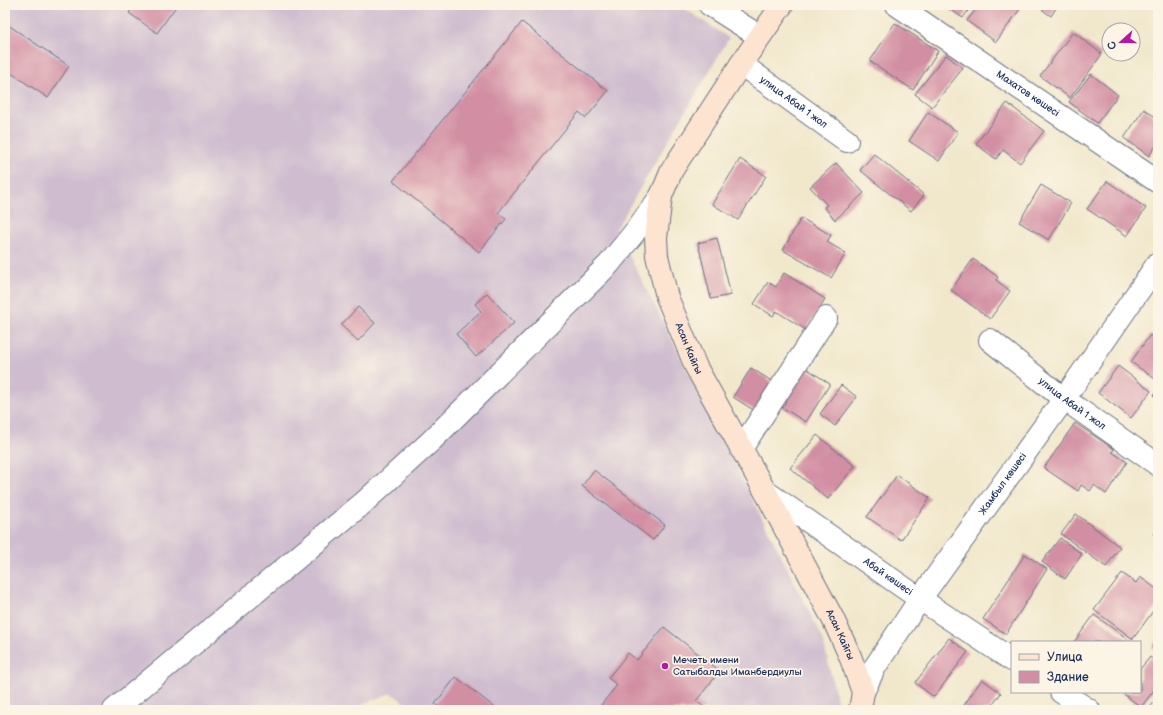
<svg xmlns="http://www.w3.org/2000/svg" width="1163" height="715" font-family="'Balsamiq Sans',sans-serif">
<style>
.industrial{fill:#cfbdcf}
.building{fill:#d28ea3}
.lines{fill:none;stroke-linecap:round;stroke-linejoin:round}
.street-casing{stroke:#667084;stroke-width:24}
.secondary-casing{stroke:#667084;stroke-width:24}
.street{stroke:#fff;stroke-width:22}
.secondary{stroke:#fde4d0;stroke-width:22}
.poi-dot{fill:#b5179e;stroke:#fcf5e5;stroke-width:1.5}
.labels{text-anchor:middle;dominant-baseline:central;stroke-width:3.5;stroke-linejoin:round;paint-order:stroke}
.street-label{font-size:10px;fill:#1b2f5e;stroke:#fcf5e5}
.poi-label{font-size:10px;fill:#1b2f5e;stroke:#fcf5e5;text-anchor:start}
</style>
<rect width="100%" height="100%" fill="#fcf5e5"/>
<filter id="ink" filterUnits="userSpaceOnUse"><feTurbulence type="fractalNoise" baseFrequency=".025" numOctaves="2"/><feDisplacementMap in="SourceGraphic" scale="8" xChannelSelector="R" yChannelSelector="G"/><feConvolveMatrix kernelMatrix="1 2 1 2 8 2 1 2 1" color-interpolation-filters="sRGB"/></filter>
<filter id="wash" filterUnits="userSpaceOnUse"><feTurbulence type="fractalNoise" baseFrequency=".012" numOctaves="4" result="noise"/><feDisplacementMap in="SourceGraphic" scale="16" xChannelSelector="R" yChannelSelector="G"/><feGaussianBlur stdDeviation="0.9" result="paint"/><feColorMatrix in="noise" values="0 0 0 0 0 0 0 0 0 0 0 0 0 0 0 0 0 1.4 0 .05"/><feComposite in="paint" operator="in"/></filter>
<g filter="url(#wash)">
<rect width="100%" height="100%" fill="#f1e8cc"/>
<polygon class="industrial" points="5,5 679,5 729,38 616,229 823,639 839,710 416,710 391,693 349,710 5,710"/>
<g id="blocks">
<g class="building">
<polygon points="134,5 177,5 157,33 129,13"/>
<polygon points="943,5 972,5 963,18"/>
<polygon points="979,5 1014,5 1020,9 996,42 967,21"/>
<polygon points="1036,5 1058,5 1051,16"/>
<polygon points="522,22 608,91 586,118 579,112 498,213 506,219 479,252 393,181"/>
<polygon points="5,23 69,66 48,98 5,69"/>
<polygon points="895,23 938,51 913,90 870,61"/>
<polygon points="1073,32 1102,54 1070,98 1040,76"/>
<polygon points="946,55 963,68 932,107 915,94"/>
<polygon points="1091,74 1118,95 1097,123 1069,102"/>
<polygon points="1007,103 1044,131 1020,163 1003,150 996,159 976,144"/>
<polygon points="1144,109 1158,119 1158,143 1149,156 1124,138"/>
<polygon points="928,112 958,132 939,161 909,141"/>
<polygon points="1158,153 1158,161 1154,158"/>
<polygon points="874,154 924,195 911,211 860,170"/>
<polygon points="740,159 766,176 738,220 712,204"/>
<polygon points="836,163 864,193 835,220 824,207 827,205 810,187"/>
<polygon points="1107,181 1146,208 1127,236 1087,209"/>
<polygon points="1041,185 1071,203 1049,240 1019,222"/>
<polygon points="801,218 831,235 827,242 846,253 831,278 783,250"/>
<polygon points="717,238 731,295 711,299 698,243"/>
<polygon points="973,259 998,277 996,280 1010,291 990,319 951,290"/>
<polygon points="784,273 825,299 806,330 776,311 773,316 754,304 768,282 776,287"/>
<polygon points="487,293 514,323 476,357 456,334 481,311 475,304"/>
<polygon points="358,307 375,323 358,341 341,325"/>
<polygon points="1150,335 1158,340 1158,381 1131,362"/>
<polygon points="803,366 830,384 806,422 778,405"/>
<polygon points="1118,366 1151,391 1131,418 1098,393"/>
<polygon points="751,368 773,382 755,411 733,397"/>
<polygon points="841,385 857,397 835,426 820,414"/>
<polygon points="1158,389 1158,398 1154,395"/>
<polygon points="1075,423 1114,449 1112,452 1127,462 1106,494 1094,485 1090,491 1081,485 1078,491 1044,468"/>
<polygon points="817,435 855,466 828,499 790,468"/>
<polygon points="594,470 665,525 653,540 582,486"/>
<polygon points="897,475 930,498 901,540 867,517"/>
<polygon points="1076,514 1120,547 1106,567 1061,534"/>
<polygon points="1158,528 1158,537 1154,534"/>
<polygon points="1060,538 1082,554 1065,579 1042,562"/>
<polygon points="1025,554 1047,569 1006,634 983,619"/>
<polygon points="1122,573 1136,583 1140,577 1158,590 1158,604 1133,639 1094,610"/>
<polygon points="1094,615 1132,642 1074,642"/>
<polygon points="664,627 720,671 696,701 704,707 702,710 603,710 601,705 617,685 608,678 628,653 637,660"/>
<polygon points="949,638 968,652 934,697 915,683"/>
<polygon points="1158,639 1158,651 1152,647"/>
<polygon points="1150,657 1158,663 1158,685 1141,707 1121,692 1140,692 1140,669"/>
<polygon points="456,677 498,710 442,710 435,704"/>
<polygon points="982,679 1001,693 989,710 965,710 962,708"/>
<polygon points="1158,697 1158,710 1148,710"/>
</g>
</g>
</g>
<g filter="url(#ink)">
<use href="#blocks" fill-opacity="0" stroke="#667084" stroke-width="1"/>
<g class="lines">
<g class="street-casing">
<g id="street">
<polyline points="710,5 759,36"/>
<path id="s1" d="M897 5 1158 182"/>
<path id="s2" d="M741 64 847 141"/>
<path id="s3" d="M990 340 1064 399 1158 465"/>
<polyline points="741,449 826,318"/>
<path id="s4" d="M765 491 920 599 1012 660"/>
<path id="s5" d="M863 692 875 667 920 599 1064 399 1158 263"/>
<polyline points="1061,692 1089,710"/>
<polyline points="114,710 362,504 431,441 609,264 634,233 661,196"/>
</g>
</g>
<g class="secondary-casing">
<g id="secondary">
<path id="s6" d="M782 5 741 64 672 170 661 196 656 238 657 256 667 297 696 367 765 491 833 619 850 656 863 692 860 710"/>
</g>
</g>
<use href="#street" class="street"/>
<use href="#secondary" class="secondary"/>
</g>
</g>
<circle class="poi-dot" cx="665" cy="666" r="4"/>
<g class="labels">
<g class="street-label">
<text stroke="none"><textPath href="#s1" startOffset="158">Махатов көшесі</textPath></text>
<text stroke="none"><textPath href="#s2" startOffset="65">улица Абай 1 жол</textPath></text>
<text stroke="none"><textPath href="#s6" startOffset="385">Асан Кайгы</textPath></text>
<text stroke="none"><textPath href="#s3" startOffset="104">улица Абай 1 жол</textPath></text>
<text stroke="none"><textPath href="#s5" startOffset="251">Жамбыл көшесі</textPath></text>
<text stroke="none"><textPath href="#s4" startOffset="150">Абай көшесі</textPath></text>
<text stroke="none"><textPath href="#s6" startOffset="709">Асан Кайгы</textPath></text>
</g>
<g class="poi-label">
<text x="673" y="660">Мечеть имени<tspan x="673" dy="12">Сатыбалды Иманбердиулы</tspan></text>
</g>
</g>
<rect width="1163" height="715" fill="none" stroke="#fcf5e5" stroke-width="20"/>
<rect x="1011" y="641" width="130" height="52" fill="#fcf5e5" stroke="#a2a6af"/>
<rect x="1019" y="654" width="20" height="6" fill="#fde4d0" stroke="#a2a6af"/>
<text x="1047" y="661" font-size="12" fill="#1b2f5e">Улица</text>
<rect x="1019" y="671" width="20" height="12" fill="#d28ea3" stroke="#a2a6af"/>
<text x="1047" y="681" font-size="12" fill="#1b2f5e">Здание</text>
<g transform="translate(1121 42) rotate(249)"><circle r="19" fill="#fcf5e5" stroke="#a2a6af"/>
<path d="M0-3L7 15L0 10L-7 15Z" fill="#b5179e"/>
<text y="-6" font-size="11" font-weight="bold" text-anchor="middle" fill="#1b2f5e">С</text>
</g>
</svg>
